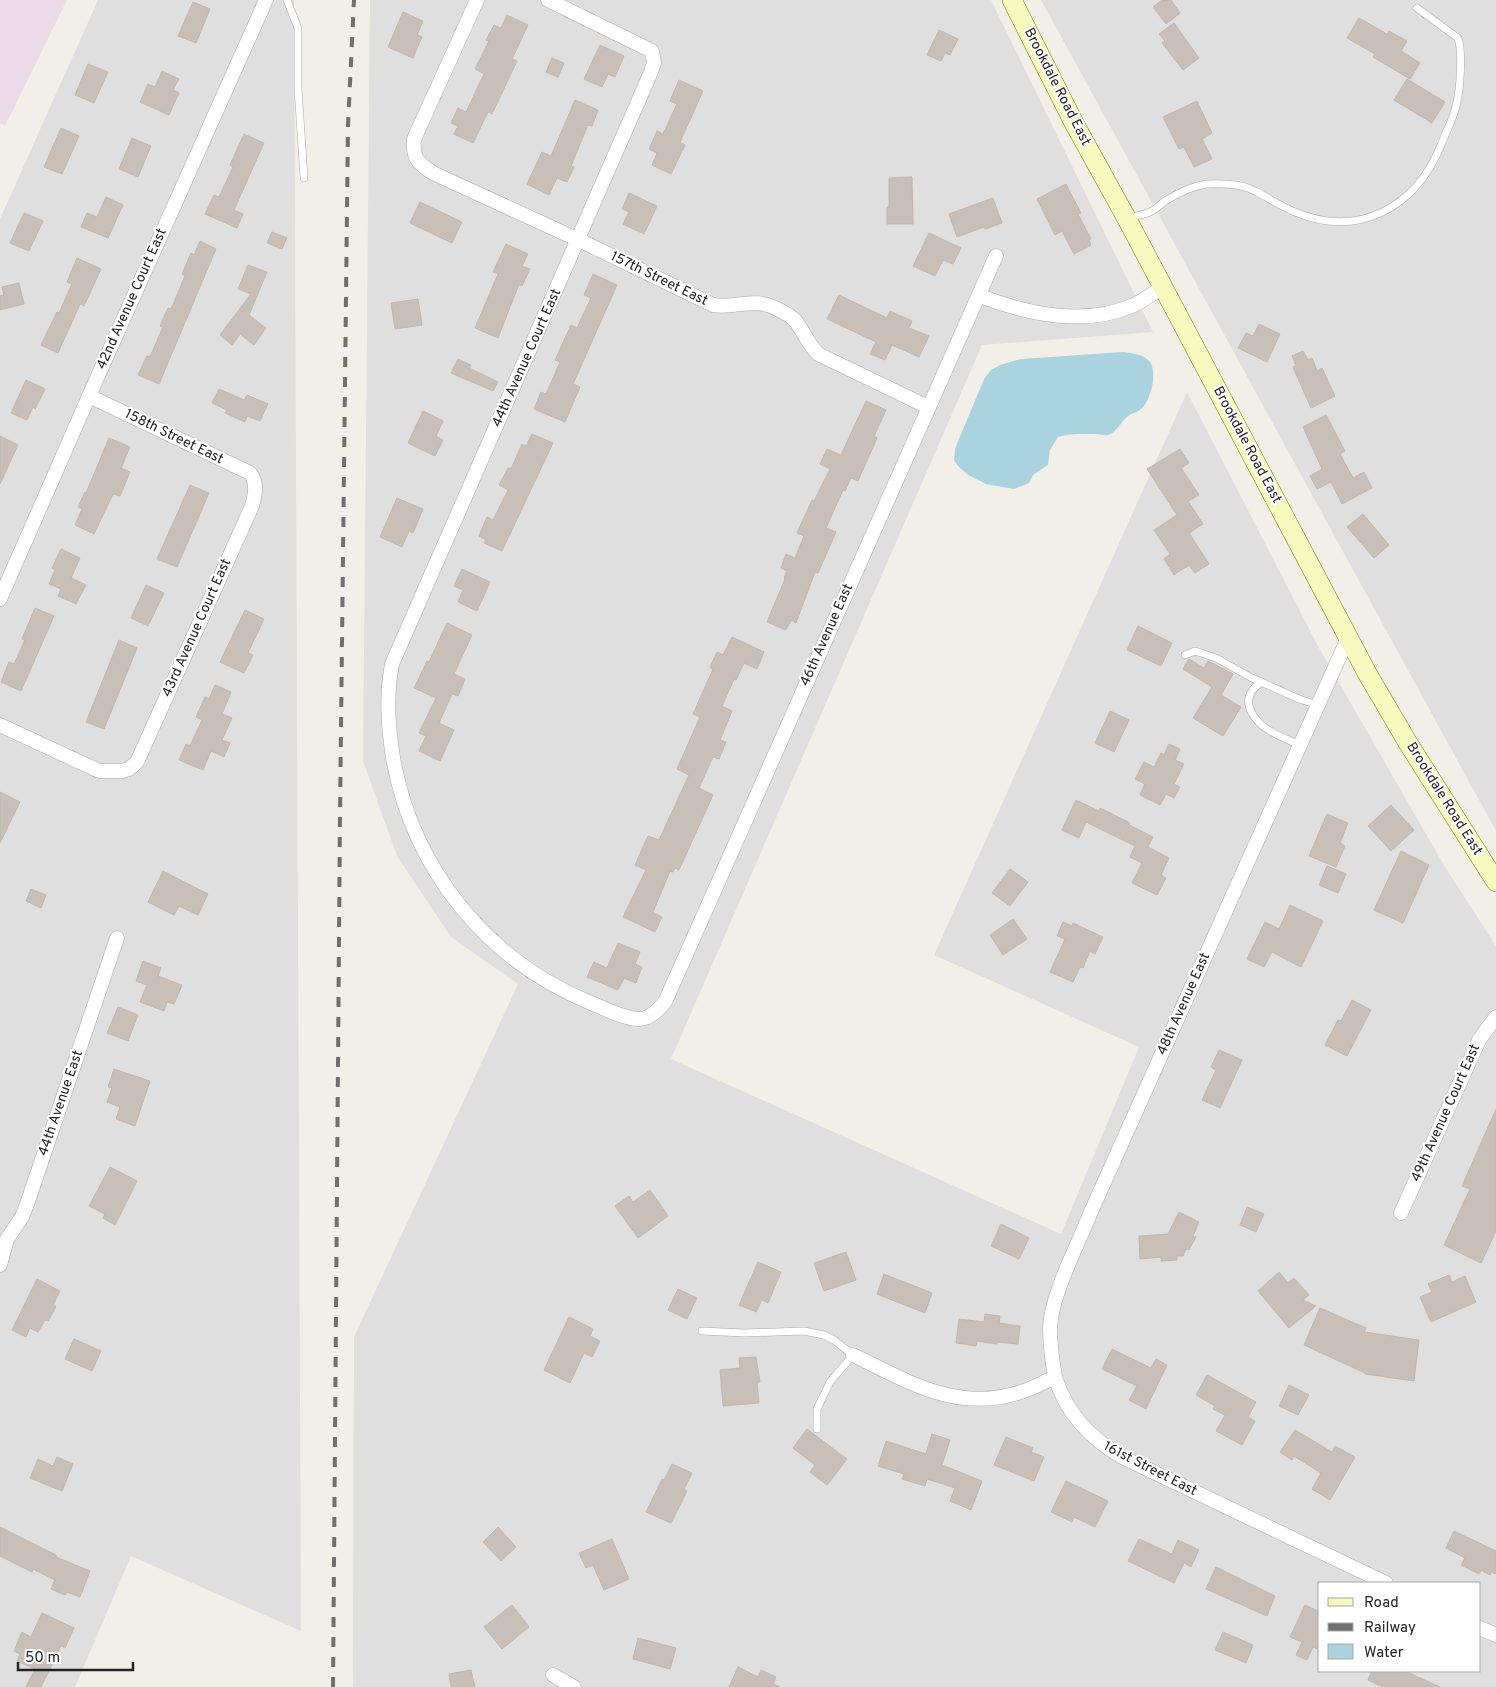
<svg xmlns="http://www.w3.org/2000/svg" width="1496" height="1687" font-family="Overpass,sans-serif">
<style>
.residential{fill:#e0dfdf;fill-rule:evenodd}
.industrial{fill:#ebdbe8}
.water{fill:#aad3df}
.building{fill:#c7bfb8;stroke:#c4b6ab}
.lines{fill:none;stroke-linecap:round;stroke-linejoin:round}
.lane-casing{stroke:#a9a9a9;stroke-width:8}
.street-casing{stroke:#a9a9a9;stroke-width:15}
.secondary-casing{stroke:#707d05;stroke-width:20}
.lane{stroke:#fff;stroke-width:7}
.street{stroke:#fff;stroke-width:14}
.secondary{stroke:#f7fabf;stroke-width:19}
.rail{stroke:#707070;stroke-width:4;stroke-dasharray:10 10;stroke-linecap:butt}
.labels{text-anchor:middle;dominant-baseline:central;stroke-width:4;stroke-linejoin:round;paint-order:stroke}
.street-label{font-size:14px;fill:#222;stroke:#fff}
</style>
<rect width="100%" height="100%" fill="#f2efe9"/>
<g class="residential">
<polygon points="98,0 294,0 301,1631 131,1556 75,1687 0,1687 0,219"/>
<path d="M370 0H991L1153 332 982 345 671 1059 1061 1234 1139 1047 934 955 1187 392 1319 648 1445 867 1496 946V1687H353L354 1337 518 984 451 937 397 856 363 761ZM1320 1583H1480V1671H1320Z"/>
<polygon points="1041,0 1496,0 1496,831"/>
</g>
<polygon class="industrial" points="0,0 67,0 5,126 0,123"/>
<path class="water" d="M1123 352C1131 353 1142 354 1148 360 1159 369 1151 401 1141 409 1137 413 1131 413 1127 417 1121 422 1117 432 1108 435 1104 436 1099 434 1096 434 1083 434 1070 433 1058 437L1050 450 1048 465 1033 475 1029 483 1014 489 986 484 968 475 958 466 954 460 955 449 959 439 984 379 991 370 1000 365 1021 359Z"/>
<g class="building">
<polygon points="1162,0 1171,0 1180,13 1166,24 1153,7"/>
<polygon points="193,2 210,9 196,43 178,36"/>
<polygon points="403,12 423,21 417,35 422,37 413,58 388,47"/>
<polygon points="507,15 528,25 512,59 517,61 492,114 488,112 473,143 454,134 458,126 451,123 458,108 466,112 484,74 475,69 489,41 486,40 494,25 501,28"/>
<polygon points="1359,18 1387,34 1389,31 1407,41 1401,51 1420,63 1410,79 1373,57 1375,54 1347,38"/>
<polygon points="1174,23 1199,58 1183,70 1162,43 1165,41 1159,34"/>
<polygon points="939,30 958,39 950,55 945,53 941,61 927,55"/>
<polygon points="600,45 624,56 615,77 608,74 602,87 584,79"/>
<polygon points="552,58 564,63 558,77 546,72"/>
<polygon points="88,64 108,72 94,103 75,95"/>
<polygon points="162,71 179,79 173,90 179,93 169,115 140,102 148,84 155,87"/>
<polygon points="1407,79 1445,102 1432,123 1394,100"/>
<polygon points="679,80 703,91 680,142 685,145 671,174 652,165 657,153 649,149 657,131 663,134 677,104 670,101"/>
<polygon points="575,100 598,110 592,126 588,125 571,166 574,167 567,182 557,178 549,195 527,184 542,152 551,156"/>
<polygon points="1197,101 1212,133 1202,139 1212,159 1194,167 1184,147 1179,149 1163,117"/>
<polygon points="61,128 79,136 62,174 44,167"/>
<polygon points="244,134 264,143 234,210 243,214 237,228 205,214 214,195 219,197 233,167 230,165"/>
<polygon points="132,138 151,146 138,177 119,169"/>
<polygon points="912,177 913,224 887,224 887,207 889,207 889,178"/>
<polygon points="1066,184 1081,213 1078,214 1091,239 1089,240 1091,245 1074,254 1062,231 1055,235 1037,199"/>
<polygon points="629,193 657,206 644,234 623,224 629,212 622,209"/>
<polygon points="106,197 123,205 108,238 81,227 87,213 97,217"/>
<polygon points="993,198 1002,223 985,229 984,227 957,237 949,214"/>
<polygon points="420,202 462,222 452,243 410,223"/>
<polygon points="24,213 43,221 29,251 10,243"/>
<polygon points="272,232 287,238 282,249 267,243"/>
<polygon points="929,233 961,248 953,264 943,260 935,276 913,266"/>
<polygon points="200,241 216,249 159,384 138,375 147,356 150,357 163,327 160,326 168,308 171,309 185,276 182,274 191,253 194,255"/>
<polygon points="506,244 528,254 522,266 530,269 522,286 519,284 498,338 475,328 498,274 493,272"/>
<polygon points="77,258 101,269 84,306 80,304 58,353 41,345 57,312 59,313 72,284 67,282"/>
<polygon points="248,265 267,272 249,315 266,328 254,345 240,334 232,345 220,335 251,294 238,289"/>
<polygon points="593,274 617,285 573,384 580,387 565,422 534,409 541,392 546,394 560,362 555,360 571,325 577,328 591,298 584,295"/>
<polygon points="19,283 24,304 0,310 0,296 4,295 2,287"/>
<polygon points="839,295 887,318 890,311 912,321 909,328 929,336 919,357 892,345 885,360 870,354 876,342 827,319"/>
<polygon points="418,299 422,325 395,329 391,303"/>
<polygon points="1259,324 1280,334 1267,362 1238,348 1246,333 1253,336"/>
<polygon points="1303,351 1308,360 1312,358 1317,371 1322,368 1335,396 1311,408 1293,367 1296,366 1292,356"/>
<polygon points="458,359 471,365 469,368 498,382 493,391 451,373"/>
<polygon points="26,380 45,389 35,409 33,407 27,420 11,413"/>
<polygon points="219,389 244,400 247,395 268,404 260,421 247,416 245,422 225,413 227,410 212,403"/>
<polygon points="866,401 886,410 874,436 877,438 858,481 851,478 845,491 843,490 826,528 836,532 818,573 815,572 796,623 791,620 786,630 767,622 785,579 784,578 787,571 781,568 786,554 795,558 804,536 797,533 812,500 814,501 830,469 820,464 827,449 841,455"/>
<polygon points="423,411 443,421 436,436 443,440 435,456 408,443"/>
<polygon points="1326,415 1345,451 1340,454 1353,478 1364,472 1372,488 1342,504 1331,482 1317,489 1310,476 1322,469 1303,427"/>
<polygon points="532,434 553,443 502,551 484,543 486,540 479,536 487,517 493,520 508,490 499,485 508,468 511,469 522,444 526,446"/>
<polygon points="0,436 18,445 0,484"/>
<polygon points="109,438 130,447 121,468 130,472 120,496 113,494 94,534 75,525 82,509 78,507 85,492 86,493"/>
<polygon points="1180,449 1189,463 1181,468 1199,495 1188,501 1203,524 1189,533 1209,564 1195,573 1189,565 1174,575 1164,559 1170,554 1154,530 1177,515 1147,469"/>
<polygon points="190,485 209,493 177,567 157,559"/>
<polygon points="397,498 423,509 413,533 409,531 402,547 380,537"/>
<polygon points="1363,514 1389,545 1374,558 1347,527"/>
<polygon points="61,549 80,558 71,578 86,585 76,604 58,596 61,589 49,584 55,570 52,568"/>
<polygon points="462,569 490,582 477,611 458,602 463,590 454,586"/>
<polygon points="146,585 164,593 148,626 131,618"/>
<polygon points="35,608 54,616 21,691 1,682 9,662 14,664 25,640 22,639"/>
<polygon points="245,610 264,619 248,653 253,655 244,673 220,662"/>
<polygon points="447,623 472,635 454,674 465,679 458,696 452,694 439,723 454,730 440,761 419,751 426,736 419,733 436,698 414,688 427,661 429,662"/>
<polygon points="1138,626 1172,643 1161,666 1127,650"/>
<polygon points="732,637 764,652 757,669 744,663 736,680 734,679 722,706 732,711 720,740 726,742 719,759 713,757 699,788 713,795 679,870 675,868 673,872 670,871 653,912 662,917 655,932 623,917 646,870 635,865 648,836 659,840 689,775 677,769 700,717 693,714 713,669 710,667 717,652 723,655"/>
<polygon points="119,640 137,648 104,729 86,722"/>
<polygon points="1189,659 1204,668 1208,661 1233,674 1221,695 1241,707 1223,736 1193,718 1212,687 1183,669"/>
<polygon points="215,685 231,692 222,714 232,718 222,740 230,743 224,757 211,751 203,770 179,760 186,744 190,746 202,720 196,717 205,697 209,699"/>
<polygon points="1110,711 1129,720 1114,752 1095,743"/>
<polygon points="1169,744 1180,749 1175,760 1184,764 1174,784 1180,787 1174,798 1166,794 1160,805 1140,795 1145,784 1135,779 1144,762 1154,767 1161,753 1164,755"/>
<polygon points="0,792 20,802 0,843"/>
<polygon points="1076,800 1099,811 1100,808 1130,823 1129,825 1153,837 1148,847 1169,858 1161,875 1166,878 1157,895 1132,883 1142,863 1130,857 1135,846 1086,822 1079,838 1062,830"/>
<polygon points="1391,805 1414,830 1391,851 1368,826"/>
<polygon points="1327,814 1348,823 1340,843 1345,846 1336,867 1309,856"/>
<polygon points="1401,851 1429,865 1403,923 1374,910"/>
<polygon points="1327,866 1346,874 1338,893 1319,885"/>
<polygon points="1010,869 1028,882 1010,906 992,893"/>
<polygon points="163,871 208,894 198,915 179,906 174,915 148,902"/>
<polygon points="31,889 46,895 41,908 26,901"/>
<polygon points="1290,905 1323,921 1301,967 1272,952 1264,967 1247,959 1265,922 1279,929"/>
<polygon points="1013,919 1027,939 1003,955 990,935"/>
<polygon points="1063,922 1072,926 1073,923 1103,937 1095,954 1090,951 1083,968 1080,967 1073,982 1050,972 1065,939 1057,936"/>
<polygon points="618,943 640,952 635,964 642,967 636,983 624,978 618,990 587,977 594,962 607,968"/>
<polygon points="143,961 161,968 158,976 182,985 174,1004 167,1002 164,1011 140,1002 147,985 136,981"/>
<polygon points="1352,1000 1371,1010 1347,1056 1325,1045 1338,1020 1341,1021"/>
<polygon points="118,1007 138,1015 128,1041 107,1033"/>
<polygon points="1219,1050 1242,1060 1220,1108 1202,1100 1216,1070 1211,1067"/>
<polygon points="114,1069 150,1081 135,1126 116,1119 120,1107 107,1102 112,1088 108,1087"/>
<polygon points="1496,1109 1496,1231 1481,1263 1444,1245 1470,1189 1462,1186"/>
<polygon points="110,1167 137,1181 115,1225 103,1218 105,1214 89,1206"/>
<polygon points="650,1190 668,1216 638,1238 615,1206 629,1196 633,1202"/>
<polygon points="1247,1207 1264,1214 1256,1232 1240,1225"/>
<polygon points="1179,1212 1199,1222 1193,1236 1196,1237 1189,1250 1186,1249 1183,1256 1177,1256 1177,1260 1161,1261 1161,1257 1140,1259 1139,1236 1168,1234"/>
<polygon points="1001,1224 1029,1238 1019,1259 991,1246"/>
<polygon points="846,1252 856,1280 824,1291 814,1263"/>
<polygon points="758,1262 781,1272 768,1303 762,1300 756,1312 739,1305"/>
<polygon points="1279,1272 1288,1283 1294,1278 1309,1295 1303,1300 1316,1306 1289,1328 1258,1291"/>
<polygon points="884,1274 932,1293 925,1313 877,1294"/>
<polygon points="1449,1275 1452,1282 1465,1276 1476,1302 1431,1322 1420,1297 1432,1292 1428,1284"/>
<polygon points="37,1279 60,1291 53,1305 56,1307 48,1321 45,1320 38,1332 30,1328 26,1337 12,1330"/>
<polygon points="678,1289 697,1298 687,1319 668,1310"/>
<polygon points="1320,1308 1366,1328 1364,1332 1419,1340 1414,1381 1365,1374 1365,1373 1304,1345"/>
<polygon points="985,1314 1000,1316 999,1323 1020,1326 1018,1344 997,1342 997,1344 977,1341 976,1346 956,1343 959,1319 984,1322"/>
<polygon points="569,1317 593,1329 590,1336 600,1341 592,1357 584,1353 570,1383 544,1370"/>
<polygon points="74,1339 101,1351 92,1371 65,1359"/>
<polygon points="1112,1349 1151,1368 1156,1359 1167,1365 1146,1409 1129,1400 1137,1386 1102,1369"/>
<polygon points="756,1357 760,1382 757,1382 759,1403 723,1406 720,1370 740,1368 739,1358"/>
<polygon points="1207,1375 1256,1402 1248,1417 1255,1421 1242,1445 1216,1431 1225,1415 1213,1409 1215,1406 1196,1395"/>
<polygon points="1289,1385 1309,1395 1298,1415 1279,1406"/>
<polygon points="807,1429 847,1459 827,1485 810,1472 815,1465 793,1448"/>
<polygon points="1295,1430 1332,1452 1335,1446 1355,1457 1330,1500 1312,1489 1321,1473 1294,1456 1292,1460 1280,1452"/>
<polygon points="932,1434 950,1440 942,1465 982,1481 971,1510 950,1501 955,1488 927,1479 925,1486 902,1479 904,1474 878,1466 886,1441 926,1454"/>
<polygon points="1006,1437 1033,1448 1031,1452 1044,1457 1034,1481 994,1465"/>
<polygon points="57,1457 73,1464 62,1491 30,1478 38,1459 53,1466"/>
<polygon points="672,1464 692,1473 684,1489 687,1491 671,1523 646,1512 662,1479 664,1480"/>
<polygon points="1066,1481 1108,1501 1095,1527 1074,1517 1072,1522 1051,1512"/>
<polygon points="0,1527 56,1555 56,1557 90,1571 80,1597 67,1592 65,1595 51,1589 55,1580 33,1569 32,1572 0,1556"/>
<polygon points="498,1527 516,1547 501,1561 483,1542"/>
<polygon points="1454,1531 1496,1551 1496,1574 1491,1572 1490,1575 1481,1570 1479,1574 1461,1565 1465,1558 1446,1548"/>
<polygon points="612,1539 629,1579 604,1590 593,1565 586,1568 579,1553"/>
<polygon points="1139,1539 1172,1554 1178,1540 1199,1550 1191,1567 1184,1563 1174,1583 1128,1561"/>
<polygon points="1216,1567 1275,1596 1267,1616 1206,1589"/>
<polygon points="512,1605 529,1627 502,1649 484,1627"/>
<polygon points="1305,1605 1320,1612 1320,1650 1313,1647 1307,1660 1296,1655 1302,1642 1290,1637"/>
<polygon points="42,1613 74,1628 65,1648 61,1646 41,1687 26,1687 35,1669 17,1661 20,1654 14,1651 22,1632 31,1637"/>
<polygon points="1223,1632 1253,1645 1246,1663 1215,1650"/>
<polygon points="638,1638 676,1648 670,1669 633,1659"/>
<polygon points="738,1667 758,1677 761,1670 776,1677 773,1684 780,1687 729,1687"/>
<polygon points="471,1670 475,1687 451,1687 449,1674"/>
<polygon points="1372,1671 1405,1671 1440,1687 1383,1687 1368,1680"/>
</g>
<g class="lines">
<g class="lane-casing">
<g id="lane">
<polyline points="287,0 298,28 298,88 304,178"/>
<path d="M1128 218C1135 216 1143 215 1150 212 1155 210 1160 205 1165 201 1178 193 1191 186 1207 184 1221 183 1242 184 1255 191 1269 198 1280 206 1295 212 1359 239 1416 207 1441 145 1446 132 1453 119 1456 106 1460 91 1463 53 1458 38L1417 8"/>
<polyline points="1185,655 1195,651 1216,658 1252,678 1299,699 1318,705"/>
<path d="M1262 682C1241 695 1247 713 1264 727 1275 735 1289 740 1300 745"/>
<polyline points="702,1331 744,1333 804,1331 824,1335 834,1340 853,1355 830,1382 817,1409 817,1429"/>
</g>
</g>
<g class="street-casing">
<g id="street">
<path d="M477 0 414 139C412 158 419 165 435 174L579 240 713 305C738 309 755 295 781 311 785 313 790 316 794 319 803 330 808 344 818 354L928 407"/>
<path d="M548 0 652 51 654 63 651 72 392 664C386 696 388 725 393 758 413 869 486 960 591 1003 604 1008 631 1023 645 1018 652 1016 660 1008 665 1002L996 256"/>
<path d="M980 296C1028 314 1084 327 1134 305 1144 300 1154 293 1163 287"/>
<polyline points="0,599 89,396 266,0"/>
<path d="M0 725 99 771H122L129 769 137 762 252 506C255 495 258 483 250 473L89 396"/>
<polyline points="1401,1213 1479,1040 1496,1017"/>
<polyline points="0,1265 7,1239 22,1217 27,1204 117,938"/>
<path d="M853 1355C909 1382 959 1414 1024 1391 1035 1387 1045 1382 1055 1377 1067 1414 1089 1437 1122 1457L1386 1583"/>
<path d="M1055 1377C1052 1360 1050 1344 1050 1327 1052 1293 1077 1247 1090 1214L1348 638"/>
<polyline points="1480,1628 1496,1635"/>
<polyline points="553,1675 574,1687"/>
</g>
</g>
<g class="secondary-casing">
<polyline id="secondary" points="1012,0 1075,125 1127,219 1367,673 1408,743 1496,882"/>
</g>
<use href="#lane" class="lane"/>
<use href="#street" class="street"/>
<use href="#secondary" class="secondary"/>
<polyline class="rail" points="333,1687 340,815 348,125 354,0"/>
</g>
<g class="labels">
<g class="street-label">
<text transform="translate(1057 87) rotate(63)">Brookdale Road East</text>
<text transform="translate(659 279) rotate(26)">157th Street East</text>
<text transform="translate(132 299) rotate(-66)">42nd Avenue Court East</text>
<text transform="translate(527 358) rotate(-66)">44th Avenue Court East</text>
<text transform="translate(174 437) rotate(26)">158th Street East</text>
<text transform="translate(1247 445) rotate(62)">Brookdale Road East</text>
<text transform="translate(197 628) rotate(-66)">43rd Avenue Court East</text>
<text transform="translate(827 635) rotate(-66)">46th Avenue East</text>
<text transform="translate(1444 799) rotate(58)">Brookdale Road East</text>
<text transform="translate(1184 1004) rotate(-66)">48th Avenue East</text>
<text transform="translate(61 1103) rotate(-71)">44th Avenue East</text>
<text transform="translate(1446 1113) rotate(-66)">49th Avenue Court East</text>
<text transform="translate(1150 1469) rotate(27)">161st Street East</text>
</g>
</g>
<rect x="1318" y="1582" width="162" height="90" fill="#ffffff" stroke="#a7a7a7"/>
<rect x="1328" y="1598" width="25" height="8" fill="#f7fabf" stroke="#a7a7a7"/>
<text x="1364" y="1607" font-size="15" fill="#222222">Road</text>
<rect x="1328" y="1623" width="25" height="8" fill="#707070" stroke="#a7a7a7"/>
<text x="1364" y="1632" font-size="15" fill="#222222">Railway</text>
<rect x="1328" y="1644" width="25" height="15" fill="#aad3df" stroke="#a7a7a7"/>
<text x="1364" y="1657" font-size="15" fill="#222222">Water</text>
<path d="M18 1662v8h115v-8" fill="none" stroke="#222222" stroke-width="2.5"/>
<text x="25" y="1662" font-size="15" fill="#222222" stroke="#ffffff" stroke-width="4" paint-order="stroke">50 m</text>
</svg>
